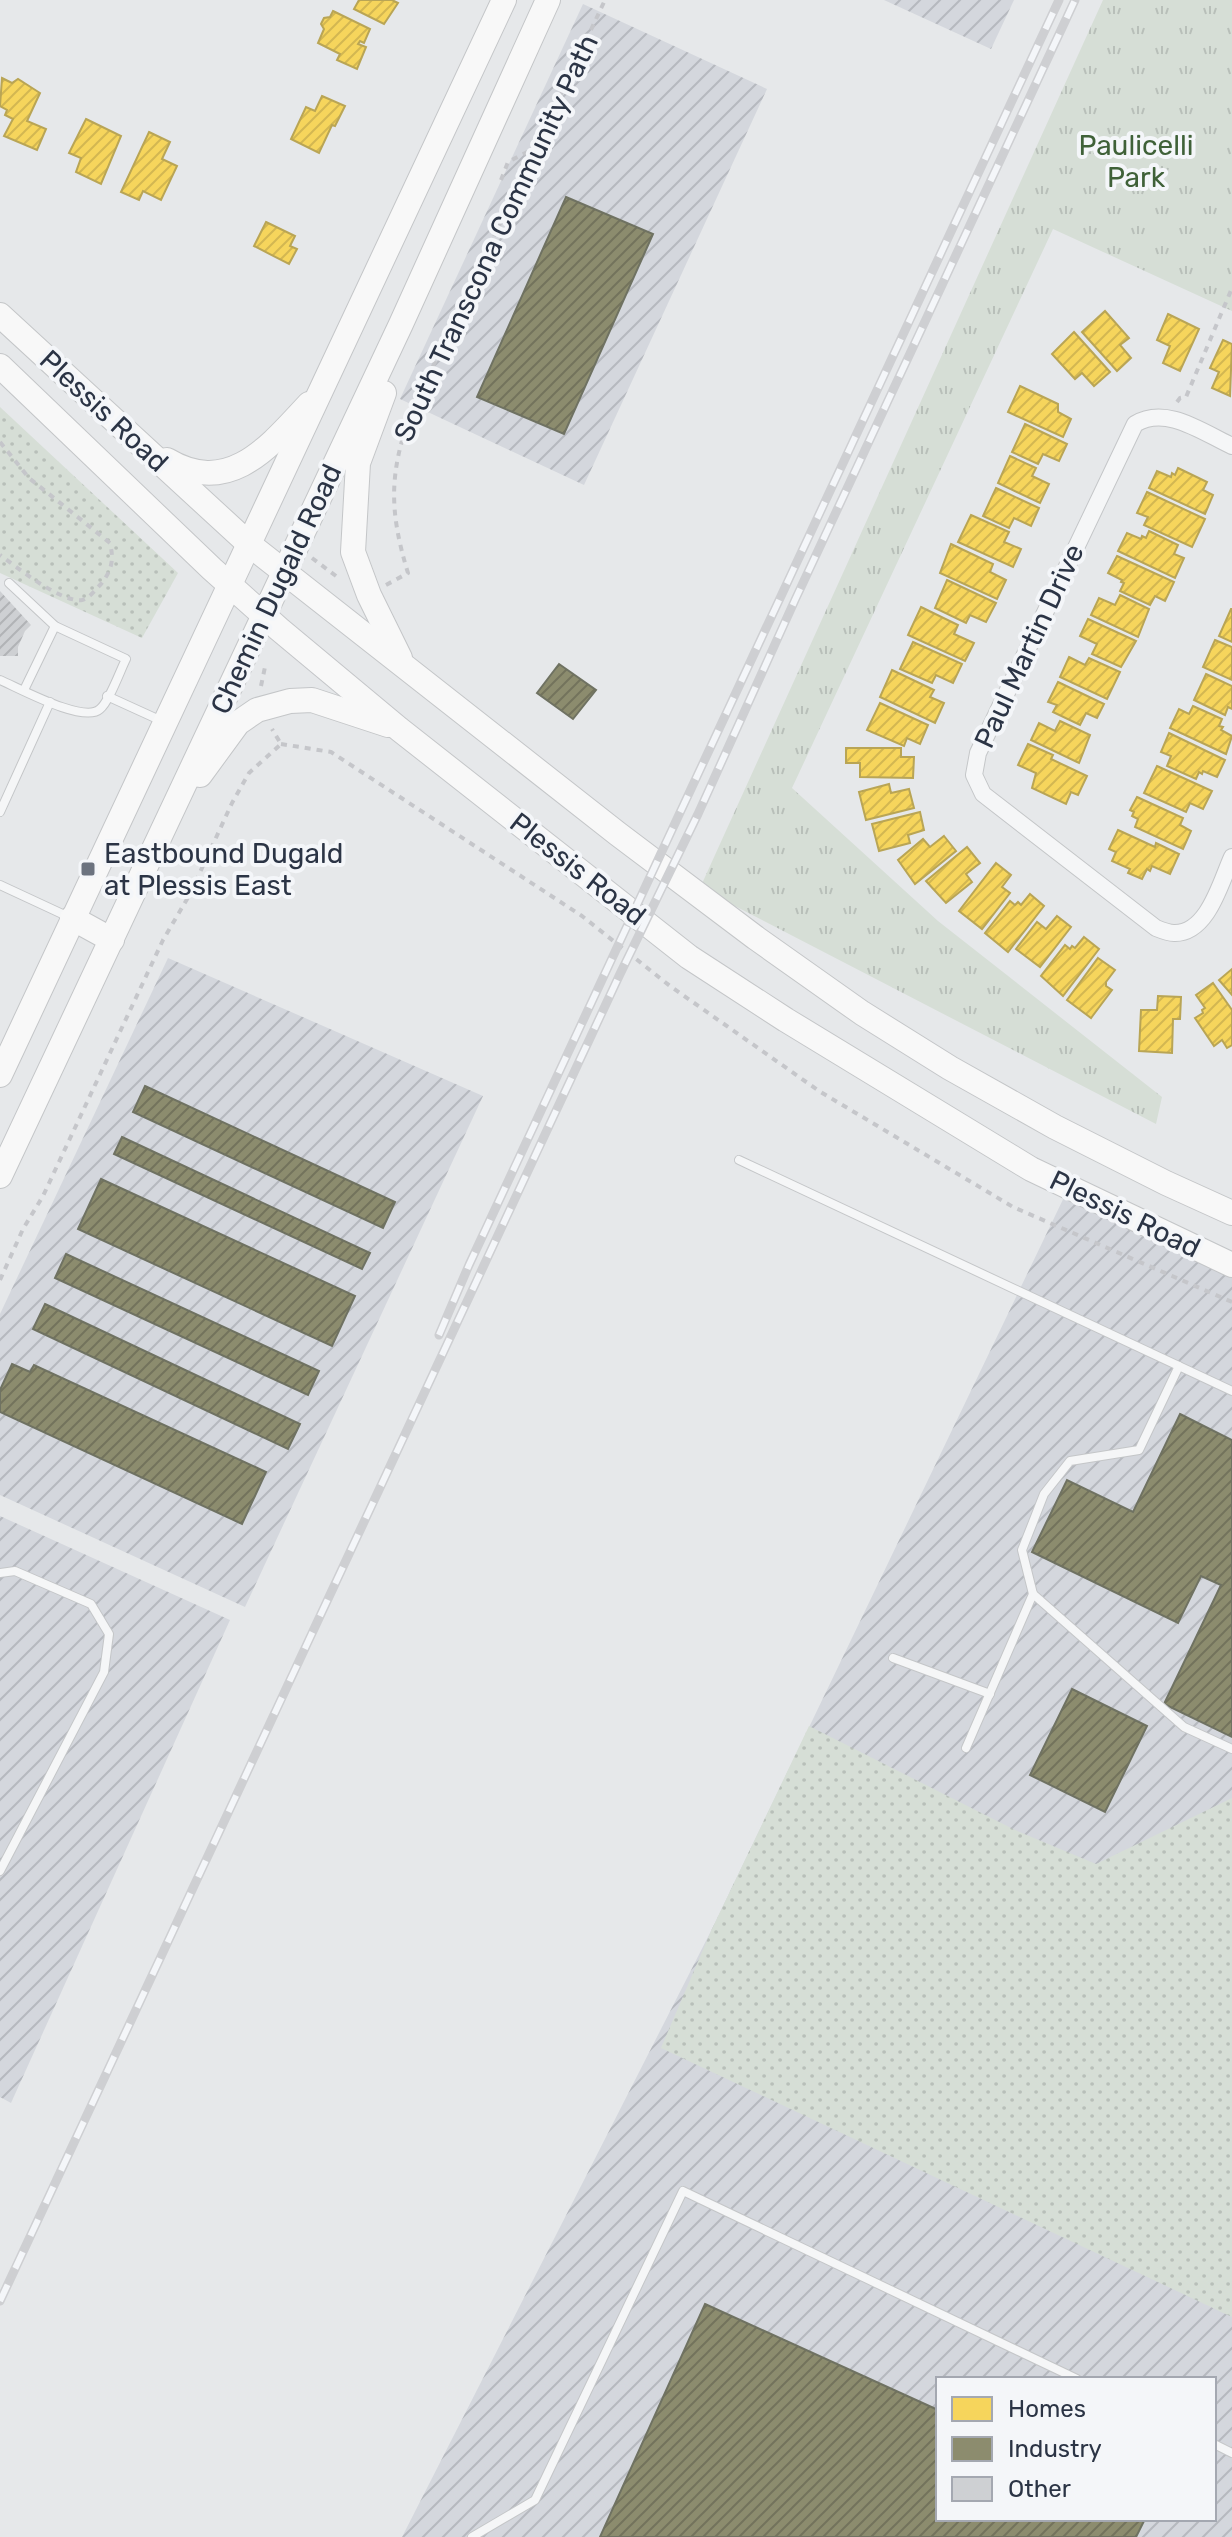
<svg xmlns="http://www.w3.org/2000/svg" width="1232" height="2537" font-family="Rubik,sans-serif">
<style>
.industrial{fill:url(#industrial-furrows);fill-rule:evenodd}
.grass{fill:url(#grass-dots)}
.park{fill:url(#park-tufts)}
.homes{fill:url(#homes-hatch);stroke:#b9a555;stroke-width:2}
.industry{fill:url(#industry-hatch);stroke:#6f7262;stroke-width:2}
.building{fill:url(#building-hatch)}
.lines{fill:none;stroke-linecap:round;stroke-linejoin:round}
.service-casing{stroke:#c4c6c8;stroke-width:10}
.minor-casing{stroke:#c4c6c8;stroke-width:18}
.secondary-casing{stroke:#c4c6c8;stroke-width:26}
.path{stroke:#c5c6ca;stroke-width:4;stroke-dasharray:6 6;stroke-linecap:butt}
.service{stroke:#f5f6f7;stroke-width:8}
.minor{stroke:#f5f6f7;stroke-width:16}
.secondary{stroke:#f8f8f8;stroke-width:24}
.rail-casing{stroke:#cecfd2;stroke-width:9}
.rail{stroke:#f4f6f9;stroke-width:6;stroke-dasharray:18;stroke-linecap:butt}
.poi-dot{fill:#6c737f;stroke:#f4f6f9;stroke-width:3}
.labels{text-anchor:middle;dominant-baseline:central;stroke-width:8;stroke-linejoin:round;paint-order:stroke}
.park-label{font-size:28px;fill:#3f6138;stroke:#f4f6f9}
.street-label{font-size:28px;fill:#2b3445;stroke:#f4f6f9}
.poi-label{font-size:28px;fill:#2b3445;stroke:#f4f6f9;text-anchor:start}
</style>
<defs>
<pattern id="industrial-furrows" width="10" height="10" patternUnits="userSpaceOnUse" patternTransform="scale(2)"><rect width="10" height="10" fill="#d4d7dd"/><path d="M-1 1l2-2M0 10L10 0M9 11l2-2" fill="none" stroke="#b6b9bf"/></pattern>
<pattern id="grass-dots" width="8" height="8" patternUnits="userSpaceOnUse" patternTransform="scale(2)"><rect width="8" height="8" fill="#d6ded6"/><path d="M2 2h.1M6 6h.1" fill="none" stroke="#b8bfb9" stroke-width="1.8" stroke-linecap="round"/></pattern>
<pattern id="park-tufts" width="24" height="20" patternUnits="userSpaceOnUse" patternTransform="scale(2)"><rect width="24" height="20" fill="#d6ded6"/><path d="M3 7l-1-3M5 7V3M7 7l1-3M15 17l-1-3M17 17v-4M19 17l1-3" fill="none" stroke="#b8bfb9"/></pattern>
<pattern id="homes-hatch" width="6" height="6" patternUnits="userSpaceOnUse" patternTransform="scale(2)"><rect width="6" height="6" fill="#f6d55c"/><path d="M-1 1l2-2M0 6l6-6M5 7l2-2" fill="none" stroke="#d3b751"/></pattern>
<pattern id="industry-hatch" width="6" height="6" patternUnits="userSpaceOnUse" patternTransform="scale(2)"><rect width="6" height="6" fill="#8c8c6e"/><path d="M-1 1l2-2M0 6l6-6M5 7l2-2" fill="none" stroke="#73735c"/></pattern>
<pattern id="building-hatch" width="6" height="6" patternUnits="userSpaceOnUse" patternTransform="scale(2)"><rect width="6" height="6" fill="#ced0d3"/><path d="M-1 1l2-2M0 6l6-6M5 7l2-2" fill="none" stroke="#b1b3b6"/></pattern>
</defs>
<rect width="100%" height="100%" fill="#e6e8ea"/>
<g class="industrial">
<polygon points="884,0 1014,0 991,49"/>
<polygon points="583,4 767,89 584,485 400,399"/>
<polygon points="168,958 483,1096 245,1607 0,1495 0,1314"/>
<path d="M1068 1189 1232 1261V2537H402L711 1931ZM938 2379H1214V2519H938Z"/>
<polygon points="0,1516 230,1620 11,2103 0,2097"/>
</g>
<g class="grass">
<polygon points="0,407 178,573 142,638 0,573"/>
<polygon points="809,1726 1015,1830 1096,1864 1232,1798 1232,2317 661,2048 711,1931"/>
</g>
<polygon class="park" points="1103,0 1232,0 1232,311 1053,229 792,788 938,921 1162,1097 1156,1124 700,888"/>
<g class="homes">
<polygon points="359,0 392,0 398,3 384,24 354,9"/>
<polygon points="333,11 370,29 364,43 360,41 358,44 366,47 357,69 337,60 340,54 318,43 324,29 321,24 324,18 330,17"/>
<polygon points="2,78 12,83 18,79 40,93 27,121 46,129 37,150 4,136 13,119 5,115 7,110 0,106"/>
<polygon points="322,96 345,106 335,126 332,125 319,153 291,139 306,107 315,111"/>
<polygon points="86,119 121,136 101,184 76,172 81,158 69,153"/>
<polygon points="149,132 170,142 162,159 177,166 161,200 143,191 139,200 121,192"/>
<polygon points="266,222 295,236 290,246 297,249 289,264 254,246"/>
<polygon points="1105,311 1129,338 1120,345 1131,358 1117,371 1082,332"/>
<polygon points="1168,314 1199,329 1180,371 1163,363 1170,346 1157,340"/>
<polygon points="1074,332 1110,372 1094,386 1082,373 1075,379 1052,354"/>
<polygon points="1223,340 1232,344 1230,396 1212,388 1219,372 1210,368"/>
<polygon points="1020,386 1058,404 1058,412 1071,419 1063,437 1008,412"/>
<polygon points="1025,424 1067,444 1059,461 1043,454 1038,464 1012,452"/>
<polygon points="1010,456 1036,468 1032,476 1049,484 1040,503 998,483"/>
<polygon points="1178,468 1207,482 1203,490 1213,495 1205,514 1149,488 1157,471 1171,477 1172,473 1175,475"/>
<polygon points="996,488 1039,508 1031,526 1014,518 1009,528 983,516"/>
<polygon points="1147,492 1205,519 1192,547 1144,525 1148,517 1137,513"/>
<polygon points="971,515 1009,532 1004,542 1021,549 1013,567 958,542"/>
<polygon points="1149,531 1178,545 1174,554 1184,558 1175,578 1118,551 1127,533 1141,539 1142,536 1146,538"/>
<polygon points="951,544 993,564 990,572 1006,580 997,599 940,573"/>
<polygon points="1117,556 1174,582 1165,601 1155,596 1150,605 1120,591 1124,583 1121,582 1122,580 1108,573"/>
<polygon points="947,580 996,603 986,622 970,615 966,623 935,608"/>
<polygon points="1120,595 1149,609 1138,637 1091,615 1099,598 1115,605"/>
<polygon points="921,607 958,625 954,634 974,643 965,661 908,635"/>
<polygon points="1231,609 1232,609 1232,642 1219,636"/>
<polygon points="1088,619 1136,641 1121,667 1092,654 1097,644 1080,636"/>
<polygon points="1215,640 1232,647 1232,680 1203,667"/>
<polygon points="913,642 962,664 953,683 936,675 932,683 900,669"/>
<polygon points="1069,657 1085,665 1089,658 1120,672 1107,699 1060,677"/>
<polygon points="892,670 934,690 930,697 944,703 935,723 880,697"/>
<polygon points="1206,674 1232,686 1232,709 1228,707 1225,715 1194,700"/>
<polygon points="1058,682 1104,704 1097,718 1086,713 1080,725 1053,712 1057,705 1048,702"/>
<polygon points="880,703 928,725 920,744 907,738 904,746 867,730"/>
<polygon points="1193,706 1222,719 1219,726 1223,727 1221,730 1232,736 1226,754 1170,728 1179,709 1189,714"/>
<polygon points="1060,721 1090,735 1079,763 1031,740 1039,723 1055,731"/>
<polygon points="1169,733 1225,760 1217,777 1203,771 1202,774 1199,772 1196,779 1167,766 1171,756 1161,752"/>
<polygon points="1028,744 1053,755 1051,759 1087,776 1078,795 1071,792 1066,804 1032,788 1036,773 1018,765"/>
<polygon points="846,748 901,748 901,757 914,757 913,778 860,777 860,763 846,763"/>
<polygon points="1157,766 1212,791 1203,809 1190,803 1186,812 1144,793"/>
<polygon points="889,784 891,793 909,789 914,808 866,820 859,792"/>
<polygon points="1137,797 1183,818 1180,825 1191,831 1183,849 1135,827 1138,819 1132,816 1134,812 1130,810"/>
<polygon points="920,812 924,830 908,835 910,843 879,851 872,824"/>
<polygon points="1118,830 1155,847 1156,843 1179,854 1170,874 1152,866 1150,871 1147,869 1142,879 1128,873 1130,869 1112,861 1116,852 1109,849"/>
<polygon points="944,836 956,851 915,884 898,860 923,839 930,847"/>
<polygon points="967,847 980,863 966,874 972,882 946,903 926,881"/>
<polygon points="996,863 1011,875 1002,887 1010,893 982,929 959,911"/>
<polygon points="1030,894 1044,906 1008,952 985,933 1010,901 1015,905 1018,902 1021,905"/>
<polygon points="1057,916 1071,927 1040,967 1016,949 1037,922 1046,929"/>
<polygon points="1084,937 1099,949 1063,996 1041,976 1065,945 1070,949 1072,946 1075,948"/>
<polygon points="1098,958 1115,970 1106,982 1106,986 1112,990 1091,1018 1067,1000"/>
<polygon points="1232,969 1232,995 1219,980"/>
<polygon points="1213,983 1232,1010 1232,1045 1227,1048 1222,1040 1214,1046 1195,1018 1203,1013 1202,1010 1205,1008 1196,995"/>
<polygon points="1158,996 1181,997 1180,1019 1173,1019 1172,1053 1139,1051 1141,1010 1157,1010"/>
</g>
<g class="industry">
<polygon points="566,197 653,234 564,434 477,397"/>
<polygon points="559,664 596,690 573,719 537,693"/>
<polygon points="145,1086 395,1202 383,1228 133,1112"/>
<polygon points="122,1137 370,1253 362,1269 114,1154"/>
<polygon points="101,1179 355,1296 332,1346 78,1229"/>
<polygon points="66,1254 319,1371 308,1395 55,1278"/>
<polygon points="45,1304 300,1424 288,1449 33,1329"/>
<polygon points="12,1364 30,1372 34,1365 266,1472 242,1524 0,1412 0,1390"/>
<polygon points="1180,1414 1232,1440 1232,1737 1164,1704 1221,1585 1201,1576 1178,1623 1032,1552 1067,1480 1133,1512"/>
<polygon points="1072,1689 1147,1726 1105,1812 1030,1775"/>
<polygon points="705,2304 938,2410 938,2519 1145,2519 1136,2537 600,2537"/>
</g>
<polygon class="building" points="0,591 31,625 25,631 18,647 18,656 0,656"/>
<g class="lines">
<g class="service-casing">
<g id="service">
<path d="M0 680C19 688 84 724 100 709 109 702 120 671 126 659L55 626 9 583"/>
<polyline points="24,690 55,626"/>
<polyline points="107,696 164,722"/>
<polyline points="0,812 50,702"/>
<polyline points="0,885 71,918"/>
<polyline points="739,1160 1232,1391"/>
<polyline points="1179,1366 1139,1450 1070,1461 1044,1494 1022,1550 1033,1594 1184,1727 1232,1749"/>
<polyline points="0,1573 15,1571 91,1604 109,1634 104,1672 0,1871"/>
<polyline points="893,1658 990,1694"/>
<polyline points="966,1748 1033,1594"/>
<polyline points="1214,2444 1232,2453"/>
<polyline points="472,2537 535,2500 683,2191 1077,2379"/>
</g>
</g>
<g class="minor-casing">
<path id="minor" d="M1232 446C1202 432 1166 405 1135 424L978 753 974 775 983 794 1156 928C1161 930 1169 933 1174 933 1208 934 1221 881 1232 857"/>
</g>
<g class="secondary-casing">
<g id="secondary">
<polyline points="0,315 250,545 618,834 756,938 862,1013 950,1068 1055,1127 1166,1183 1232,1213"/>
<polyline points="0,366 212,569 279,629 399,729 689,957 786,1020 1031,1169 1232,1265"/>
<polyline points="384,393 358,463 353,552 369,595 400,658"/>
<path d="M167 460C229 497 269 447 309 404"/>
<polyline points="200,775 238,723 257,710 290,701 312,700 388,725"/>
<polyline points="72,918 112,940"/>
<polyline points="0,1075 504,0"/>
<polyline points="0,1176 401,324 548,0"/>
</g>
</g>
<g class="path">
<polyline points="501,180 508,162 535,148"/>
<polyline points="1177,402 1180,398 1186,397 1232,288"/>
<path d="M0 442 29 478 110 543C114 560 112 570 101 584 96 589 90 598 82 600 61 603 17 567 0 555"/>
<polyline points="312,558 340,579"/>
<path d="M386 585 408 573C389 511 389 473 411 413L605 0"/>
<polyline points="261,686 265,667"/>
<polyline points="281,744 331,752 582,916 670,986 819,1091 1013,1207 1232,1302"/>
<polyline points="0,1280 23,1229 43,1196 163,940 190,894 232,803 249,773 281,744 272,729"/>
</g>
<use href="#service" class="service"/>
<use href="#minor" class="minor"/>
<use href="#secondary" class="secondary"/>
<g class="rail-casing">
<g id="rail">
<polyline points="439,1335 469,1265 1059,0"/>
<polyline points="0,2301 620,974 698,814 795,600 1075,0"/>
</g>
</g>
<use href="#rail" class="rail"/>
</g>
<rect class="poi-dot" x="80" y="861" width="16" height="16" rx="4"/>
<g class="labels">
<g class="park-label">
<text x="1136" y="145">Paulicelli<tspan x="1136" dy="32">Park</tspan></text>
</g>
<g class="street-label">
<text transform="translate(496 238) rotate(-65)">South Transcona Community Path</text>
<text transform="translate(104 411) rotate(43)">Plessis Road</text>
<text transform="translate(276 589) rotate(-65)">Chemin Dugald Road</text>
<text transform="translate(1029 646) rotate(-65)">Paul Martin Drive</text>
<text transform="translate(578 869) rotate(38)">Plessis Road</text>
<text transform="translate(1125 1214) rotate(26)">Plessis Road</text>
</g>
<g class="poi-label">
<text x="104" y="853">Eastbound Dugald<tspan x="104" dy="32">at Plessis East</tspan></text>
</g>
</g>
<rect x="936" y="2377" width="280" height="144" fill="#f4f6f9" stroke="#a4a8b1" stroke-width="2"/>
<rect x="952" y="2397" width="40" height="24" fill="#f6d55c" stroke="#a4a8b1" stroke-width="2"/>
<text x="1008" y="2417" font-size="24" fill="#2b3445">Homes</text>
<rect x="952" y="2437" width="40" height="24" fill="#8c8c6e" stroke="#a4a8b1" stroke-width="2"/>
<text x="1008" y="2457" font-size="24" fill="#2b3445">Industry</text>
<rect x="952" y="2477" width="40" height="24" fill="#ced0d3" stroke="#a4a8b1" stroke-width="2"/>
<text x="1008" y="2497" font-size="24" fill="#2b3445">Other</text>
</svg>
